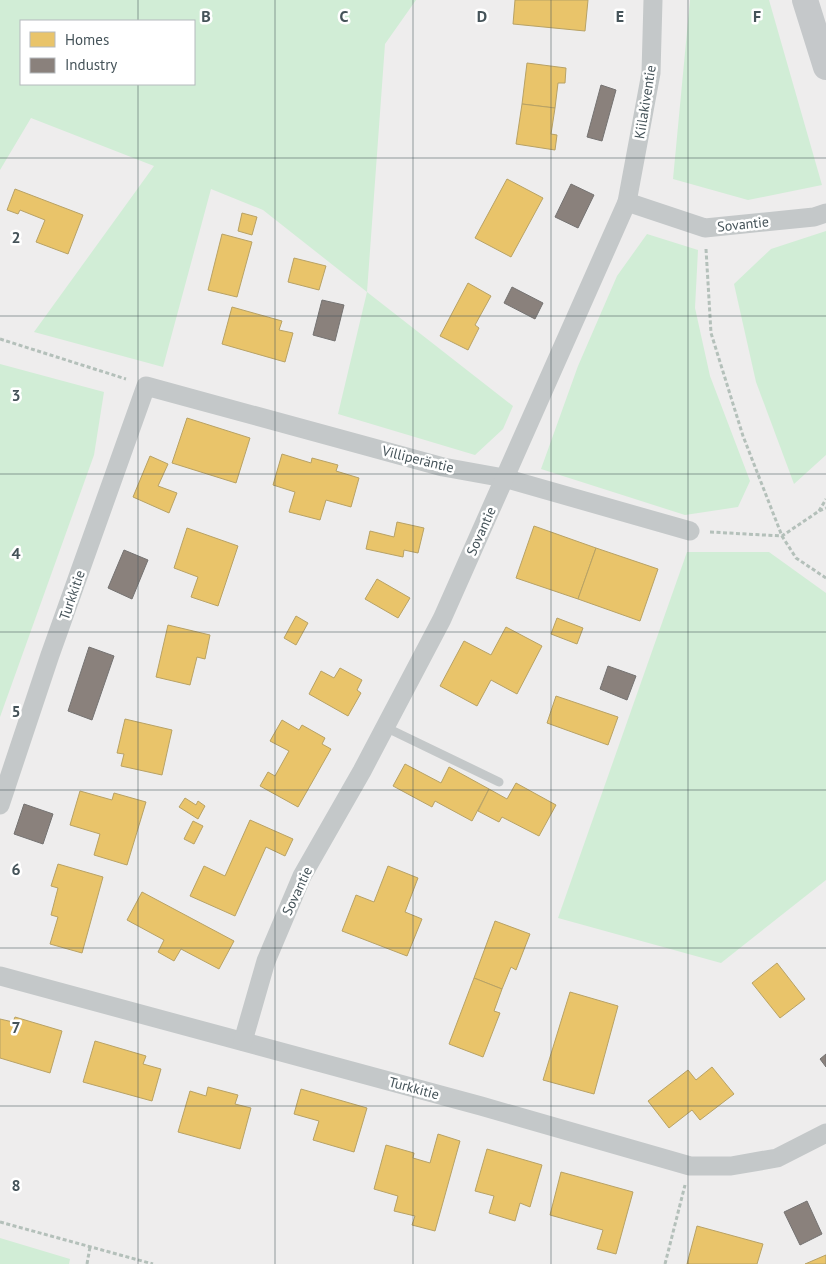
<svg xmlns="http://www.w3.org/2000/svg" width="826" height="1264" font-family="'PT Sans',sans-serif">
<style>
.green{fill:#d1edd6;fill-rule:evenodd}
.homes{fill:#e9c46a;stroke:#b8a265}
.industry{fill:#8a817c;stroke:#757372}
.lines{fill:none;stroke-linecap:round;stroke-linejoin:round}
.path{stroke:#b4c0ba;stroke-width:3;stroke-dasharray:4 2.5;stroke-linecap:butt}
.lane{stroke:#c4c8c9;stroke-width:9}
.street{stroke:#c4c8c9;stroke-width:19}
.secondary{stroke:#c5c8ca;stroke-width:26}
.grid{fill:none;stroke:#455359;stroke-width:1;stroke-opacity:0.55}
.labels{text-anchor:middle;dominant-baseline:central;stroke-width:5;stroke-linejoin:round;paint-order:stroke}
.street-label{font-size:14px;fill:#455359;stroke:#fff}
.grid-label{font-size:16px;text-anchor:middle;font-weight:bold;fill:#455359;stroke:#fff;stroke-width:5;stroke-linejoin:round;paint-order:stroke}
</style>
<rect width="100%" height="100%" fill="#eeeded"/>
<g class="green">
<path d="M0 0H416L385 44 367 292 513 406 503 429 475 455 338 414 367 292 263 210 211 189 163 367 34 332 154 166 31 118 0 170ZM21 21H194V84H21Z"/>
<polygon points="690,0 769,0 822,185 748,200 673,179"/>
<polygon points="826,231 826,455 794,484 756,382 734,284 771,249"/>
<polygon points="647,234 698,250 695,308 710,376 750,481 738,507 685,515 541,469 578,366 617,276"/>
<polygon points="0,364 104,392 94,455 0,717"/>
<polygon points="687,552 769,552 826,593 826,880 721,963 558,918"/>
<polygon points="0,1238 70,1259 69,1264 0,1264"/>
</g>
<g class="homes">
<polygon points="515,0 588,0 585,31 513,24"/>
<polygon points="527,63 566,68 565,83 558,83 555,108 522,104"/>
<polygon points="522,104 555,108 551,134 557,135 555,150 516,144"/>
<polygon points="507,179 543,198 511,257 475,238"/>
<polygon points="15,189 83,215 68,254 36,242 45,220 20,210 18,214 7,210"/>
<polygon points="242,213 257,217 252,235 238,231"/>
<polygon points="222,234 252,242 237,297 208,290"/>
<polygon points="294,258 326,266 319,290 288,282"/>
<polygon points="468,283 491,296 475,325 479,328 468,350 440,336"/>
<polygon points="232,307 282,321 279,330 293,333 285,362 222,344"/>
<polygon points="187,418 250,438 236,483 172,463"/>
<polygon points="282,454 311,463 312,458 338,465 336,471 359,478 351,507 326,500 320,520 289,512 295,492 273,485"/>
<polygon points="150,456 168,464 158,486 177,493 169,513 133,497"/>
<polygon points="397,522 424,528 418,553 404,550 403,557 366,549 370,531 394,537"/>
<polygon points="534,526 596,548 578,599 516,578"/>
<polygon points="187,528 238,546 218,606 191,597 198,577 174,568"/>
<polygon points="596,548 658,569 640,621 578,599"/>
<polygon points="377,579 410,598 398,618 365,599"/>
<polygon points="296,616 308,623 296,645 284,638"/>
<polygon points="557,618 583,628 577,644 551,634"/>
<polygon points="168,625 210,635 205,659 197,657 190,685 156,677"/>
<polygon points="506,627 542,646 517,694 491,680 477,706 440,686 464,641 491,655"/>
<polygon points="340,668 362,680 357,690 361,693 348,716 309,694 321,671 334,678"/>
<polygon points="556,696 618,717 608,745 547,723"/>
<polygon points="125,719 172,730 162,775 121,766 124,754 117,753"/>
<polygon points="282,720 299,730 302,725 325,738 322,744 331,749 298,807 260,786 268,772 275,776 289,751 270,741"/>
<polygon points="405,764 441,783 449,767 489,789 472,821 435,801 432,807 393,786"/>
<polygon points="516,783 556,805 539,836 502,817 499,822 478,811 489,789 507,799"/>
<polygon points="80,791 112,800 114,793 146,802 127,865 94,855 100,834 70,825"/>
<polygon points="185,798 196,805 198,801 205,806 198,819 179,807"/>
<polygon points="250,820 293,839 285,856 266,847 235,916 190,896 204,866 225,876"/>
<polygon points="193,821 203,826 194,844 184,839"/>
<polygon points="58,864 103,877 82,953 50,944 58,917 51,915 58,888 51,886"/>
<polygon points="388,866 418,878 405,912 422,919 407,956 342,931 356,895 374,902"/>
<polygon points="142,892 234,941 219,969 181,949 174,961 158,952 164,940 127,920"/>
<polygon points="495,921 530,934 516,970 511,967 502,989 474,978"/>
<polygon points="777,963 805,999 780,1018 752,983"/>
<polygon points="474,978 502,989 494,1011 500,1013 483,1057 449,1044"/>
<polygon points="570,992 618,1006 594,1094 543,1080"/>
<polygon points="15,1017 62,1031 50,1073 0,1058 0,1019 13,1022"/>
<polygon points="95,1041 146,1056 143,1064 161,1069 152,1101 83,1082"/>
<polygon points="712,1067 734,1094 700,1120 692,1110 669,1128 648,1101 688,1070 696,1080"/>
<polygon points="208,1087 238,1095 235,1104 251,1108 240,1149 178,1132 190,1091 206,1096"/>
<polygon points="301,1089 367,1108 354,1152 313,1140 319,1121 294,1114"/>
<polygon points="438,1134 460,1141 435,1231 412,1225 415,1216 394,1211 398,1196 374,1189 386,1145 414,1153 413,1158 430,1163"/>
<polygon points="487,1149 542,1165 530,1207 520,1203 515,1221 489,1213 494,1196 475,1191"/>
<polygon points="561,1172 633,1192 616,1254 597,1249 603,1230 550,1215"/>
<polygon points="697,1226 763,1244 757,1264 687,1264"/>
<polygon points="826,1255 826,1264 805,1264"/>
</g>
<g class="industry">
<polygon points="601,85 616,90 602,141 587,137"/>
<polygon points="571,184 594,195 578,228 555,217"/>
<polygon points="512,287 543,303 535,319 504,303"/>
<polygon points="322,300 344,305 335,341 313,335"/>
<polygon points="124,550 148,560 132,599 108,588"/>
<polygon points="89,647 114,656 92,720 68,711"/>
<polygon points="608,666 636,676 627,700 600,689"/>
<polygon points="24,804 53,814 43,844 14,834"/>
<polygon points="826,1054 826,1067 820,1059"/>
<polygon points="807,1201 822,1234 800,1245 784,1212"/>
</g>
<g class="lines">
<g class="path">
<polyline points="706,249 711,333 743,436 782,536 796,558 826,578"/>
<polyline points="0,339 126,379"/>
<polyline points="819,511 826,499"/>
<polyline points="710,532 782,536 819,511 826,508"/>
<polyline points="0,1222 153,1264"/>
<polyline points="87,1264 90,1247"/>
<polyline points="665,1264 685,1185"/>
</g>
<polyline class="lane" points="385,727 499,782"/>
<g class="street">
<polyline points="627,202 651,73 653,0"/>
<polyline points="0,805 50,655 146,386 443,467 504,478 690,531"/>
<polyline points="0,976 481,1106 690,1166 731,1166 777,1158 826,1133"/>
<polyline points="243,1041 266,961 302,876 362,771 442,619 627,202 705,228 814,217 826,213"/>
</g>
<polyline class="secondary" points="805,0 826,67"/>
</g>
<path class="grid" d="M138 0V21M275 0V1264M413 0V1264M551 0V1264M688 0V1264M138 84V1264M0 158H826M0 316H826M0 474H826M0 632H826M0 790H826M0 948H826M0 1106H826"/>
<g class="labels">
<g class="street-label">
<text transform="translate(645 102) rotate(-81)">Kiilakiventie</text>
<text transform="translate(743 224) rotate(-6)">Sovantie</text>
<text transform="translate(418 459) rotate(14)">Villiperäntie</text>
<text transform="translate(481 531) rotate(-66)">Sovantie</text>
<text transform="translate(72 595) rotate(-71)">Turkkitie</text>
<text transform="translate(297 891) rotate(-65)">Sovantie</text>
<text transform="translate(414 1088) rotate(15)">Turkkitie</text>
</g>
</g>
<g class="grid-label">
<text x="206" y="22">B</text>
<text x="344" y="22">C</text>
<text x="482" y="22">D</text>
<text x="620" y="22">E</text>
<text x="757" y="22">F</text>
<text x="16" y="243">2</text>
<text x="16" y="401">3</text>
<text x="16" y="559">4</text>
<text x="16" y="717">5</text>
<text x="16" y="875">6</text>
<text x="16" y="1033">7</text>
<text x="16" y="1191">8</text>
</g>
<rect x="20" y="20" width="175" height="65" fill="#ffffff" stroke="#b5babd"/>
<rect x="30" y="32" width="25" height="15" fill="#e9c46a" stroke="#b5babd"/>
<text x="65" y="45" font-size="15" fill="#455359">Homes</text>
<rect x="30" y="58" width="25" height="15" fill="#8a817c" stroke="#b5babd"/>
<text x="65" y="70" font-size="15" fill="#455359">Industry</text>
</svg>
